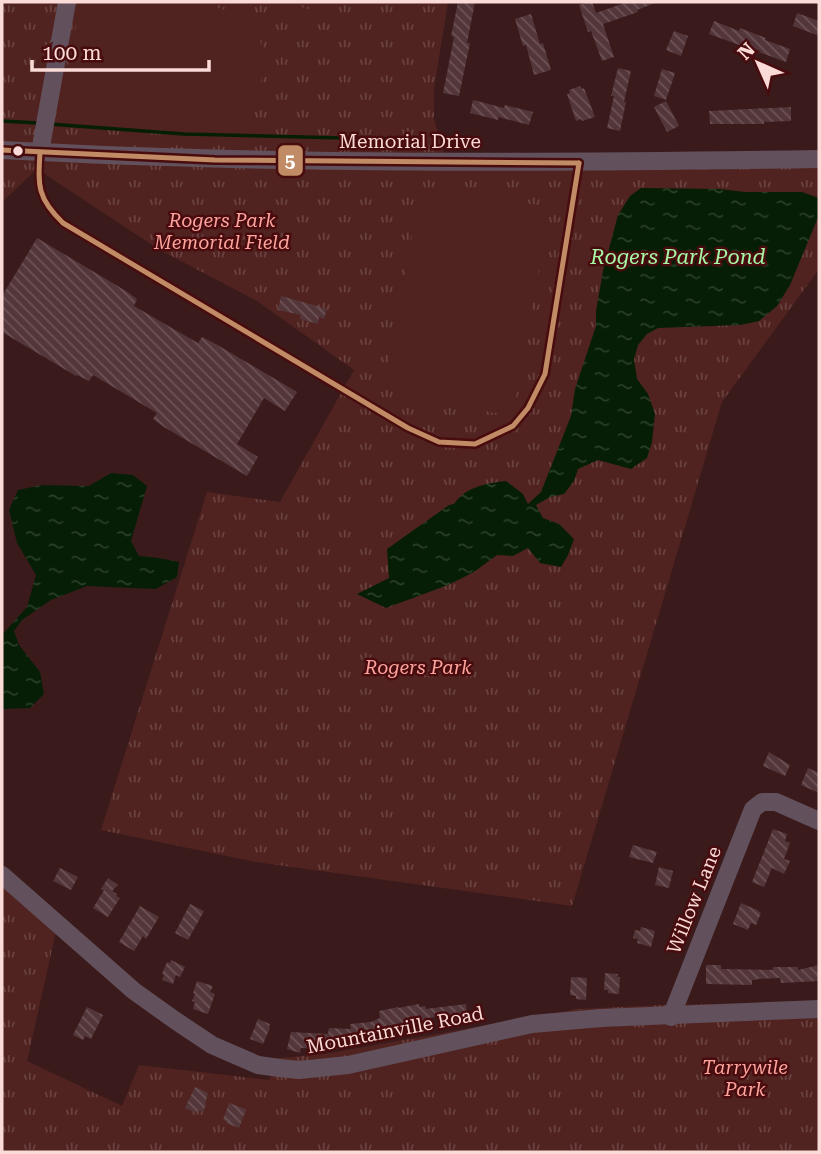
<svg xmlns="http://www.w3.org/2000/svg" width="821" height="1154" font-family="'Roboto Serif',serif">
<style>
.grass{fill:url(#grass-tufts)}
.garden{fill:#502320}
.water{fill:url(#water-ripples)}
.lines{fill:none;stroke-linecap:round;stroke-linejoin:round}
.stream{stroke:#061e05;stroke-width:3.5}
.building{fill:url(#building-back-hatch)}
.minor{stroke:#62515c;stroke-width:18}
.bus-1-casing{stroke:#490c0e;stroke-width:10}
.bus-1{stroke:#c18c65;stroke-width:5}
.bus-dot{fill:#fbdbd7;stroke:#490c0e;stroke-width:2.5}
.labels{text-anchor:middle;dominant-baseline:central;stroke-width:5;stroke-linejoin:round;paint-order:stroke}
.street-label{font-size:19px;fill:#fbdbd7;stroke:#490c0e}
.park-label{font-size:19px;font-style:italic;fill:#fda39d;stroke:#490c0e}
.water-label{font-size:21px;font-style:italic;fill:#a6f7a6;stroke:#490c0e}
.line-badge{stroke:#490c0e;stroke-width:2.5}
.badge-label{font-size:19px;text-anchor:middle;font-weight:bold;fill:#fff}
</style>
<defs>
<pattern id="grass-tufts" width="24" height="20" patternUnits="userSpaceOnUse" patternTransform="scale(1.75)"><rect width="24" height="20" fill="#502320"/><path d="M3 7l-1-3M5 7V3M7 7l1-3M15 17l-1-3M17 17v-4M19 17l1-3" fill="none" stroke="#6a4240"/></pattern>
<pattern id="water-ripples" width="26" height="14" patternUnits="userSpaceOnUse" patternTransform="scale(1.75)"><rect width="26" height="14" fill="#061e05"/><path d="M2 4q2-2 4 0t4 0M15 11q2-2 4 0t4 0" fill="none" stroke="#2b3e29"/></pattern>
<pattern id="building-back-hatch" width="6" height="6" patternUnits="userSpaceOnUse" patternTransform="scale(1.75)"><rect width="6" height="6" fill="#53363a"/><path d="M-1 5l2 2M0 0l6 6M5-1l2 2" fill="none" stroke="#6d5256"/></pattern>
</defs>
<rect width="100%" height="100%" fill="#3b1a1b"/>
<g class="grass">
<polygon points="2,2 448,2 434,88 434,119 448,167 819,166 819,269 722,402 572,906 256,862 101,830 207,492 280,502 354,370 257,301 160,250 37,169 2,202"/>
<polygon points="2,878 57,927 27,1061 122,1106 139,1065 269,1080 279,1058 325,1054 578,1009 662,1005 819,1002 819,1152 2,1152"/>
</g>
<g class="garden">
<polygon points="81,2 200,2 251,18 266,56 250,136 56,124"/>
<polygon points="296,5 313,11 305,41 288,36"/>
<polygon points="437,187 536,205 549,214 514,409 495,413 401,395 385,385 420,192"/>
<polygon points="357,499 382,513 374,528 362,522 358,528 344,521"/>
</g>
<g class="water">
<path d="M641 188 719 189 746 192H802L819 198V215L790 285 777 306 759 321 740 325 658 328 647 334 638 345 634 359 637 379 648 394 655 414 652 442 647 458 631 469 598 460 578 469 574 481 564 494 550 497 536 505 543 518 559 524 574 539 568 555 561 567 540 563 528 548 513 556 497 555 474 572 448 585 386 608 357 594 389 578 387 549 449 505 454 504C465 487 487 483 506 481L523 494 528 504 541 492 571 416 575 389 596 326V311L603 271 618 215 630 196Z"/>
<polygon points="111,473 133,475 147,486 131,541 139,556 159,558 179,562 177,577 156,589 87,586 51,600 22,620 14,631 19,645 40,672 44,694 30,708 3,709 2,708 2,635 27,607 36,575 17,543 9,510 18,490 42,485 89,486"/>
</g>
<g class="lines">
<g class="stream">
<polyline points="2,121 38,123"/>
<polyline points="49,124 184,134 422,140"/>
</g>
</g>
<g class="building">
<polygon points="458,2 475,2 467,43 470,43 459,96 443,93 454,37 451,36"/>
<polygon points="588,2 592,2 596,13 627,2 655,2 655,3 637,10 638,12 603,24 614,57 602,61 591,31 588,32 579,5"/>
<polygon points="797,13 819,21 819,36 793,26"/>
<polygon points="531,14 540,44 543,43 551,70 534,75 526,45 523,46 515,19"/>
<polygon points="714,21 739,31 740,28 766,38 765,40 790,49 786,62 709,34"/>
<polygon points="674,31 688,36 681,56 666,50"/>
<polygon points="618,68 631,71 624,102 626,102 620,131 607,128 614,96 611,96"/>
<polygon points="662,69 675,73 666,100 654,96"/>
<polygon points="580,86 581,89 584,88 595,117 582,121 581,119 576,121 567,94 570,93 569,90"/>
<polygon points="473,100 504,108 505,105 533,112 529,125 498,117 498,120 470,113"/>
<polygon points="666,101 679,126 667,132 654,107"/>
<polygon points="791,107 791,121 764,122 764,124 710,124 709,111"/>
<polygon points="37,238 126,291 137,299 134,306 177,331 198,343 202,337 214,343 297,392 285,411 264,398 237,444 258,457 247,476 164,427 153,419 157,413 93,375 89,381 77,375 76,376 2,332 2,296"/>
<polygon points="281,296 327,309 324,319 319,317 318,324 300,319 301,315 278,310"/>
<polygon points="769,752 790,765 785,776 763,766"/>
<polygon points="808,768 819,773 819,793 801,785"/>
<polygon points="773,829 787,834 785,841 790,843 784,859 790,861 784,874 772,868 764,887 752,882"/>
<polygon points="633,845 657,852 653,863 629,857"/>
<polygon points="659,867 673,871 669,888 655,885"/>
<polygon points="60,868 78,877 71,890 53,881"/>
<polygon points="108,878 118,885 112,891 117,894 116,896 120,898 108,917 93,908 104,890 101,889"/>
<polygon points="741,903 757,910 761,913 756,925 751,923 748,930 733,924"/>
<polygon points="190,904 204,911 188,940 175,933"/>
<polygon points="140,906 159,917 146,939 143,936 134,951 119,942"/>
<polygon points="641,927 655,931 651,947 637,943 638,939 633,938 635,930 640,931"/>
<polygon points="171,960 185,967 180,977 176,975 173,984 162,980 164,975 162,974 167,962 170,963"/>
<polygon points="706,965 721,965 721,969 773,970 773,967 798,967 798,970 819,965 819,981 781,983 780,978 757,979 757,980 752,980 752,985 706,984"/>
<polygon points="605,973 618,974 617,977 620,977 619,994 608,993 608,990 604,990"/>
<polygon points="571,977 587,978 586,1000 576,999 576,996 570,995"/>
<polygon points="197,981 213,986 210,992 215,994 208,1014 193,1009 195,1002 192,1001 195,994 193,993"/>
<polygon points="419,1004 419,1007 425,1006 426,1009 466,1004 467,1013 463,1014 464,1022 453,1024 451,1015 428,1018 429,1021 424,1022 424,1025 376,1035 337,1040 337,1049 301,1048 300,1053 287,1049 291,1032 328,1034 329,1028 351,1029 350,1024 371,1022 380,1018 379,1011 398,1007 398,1008"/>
<polygon points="87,1007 103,1015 91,1039 85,1036 83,1040 73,1035"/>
<polygon points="258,1019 270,1024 269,1027 270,1028 263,1044 250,1039"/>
<polygon points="195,1087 208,1093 205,1104 206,1104 203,1112 198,1110 196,1113 185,1108"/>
<polygon points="229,1103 246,1109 239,1128 226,1123 227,1121 223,1120"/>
</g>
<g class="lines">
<g class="minor">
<path d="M2 150C274 165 547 163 819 159"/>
<polyline points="40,152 67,2"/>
<polyline points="2,875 134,991 176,1021 212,1045 228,1052 258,1065 280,1068 299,1070 348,1065 532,1024 601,1018 819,1009"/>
<polyline points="671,1017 753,809 762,802 776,802 819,821"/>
</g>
<g class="bus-1-casing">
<g id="bus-1">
<polyline points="2,150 215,160 579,163"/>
<path d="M40 152C38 186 37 198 63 223L408 428 439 442 475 444 513 426 528 408 545 374 579 163"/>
</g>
</g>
<use href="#bus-1" class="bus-1"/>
</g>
<circle class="bus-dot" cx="18" cy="151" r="6"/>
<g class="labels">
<g class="street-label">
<text x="410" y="141">Memorial Drive</text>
<text transform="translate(694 900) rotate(-68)">Willow Lane</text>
<text transform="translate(395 1030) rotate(-11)">Mountainville Road</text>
</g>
<g class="park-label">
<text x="222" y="220">Rogers Park<tspan x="222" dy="22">Memorial Field</tspan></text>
<text x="418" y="667">Rogers Park</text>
<text x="745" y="1067">Tarrywile<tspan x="745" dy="22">Park</tspan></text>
</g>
<g class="water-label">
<text x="678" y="257">Rogers Park Pond</text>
</g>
</g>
<rect class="line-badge" x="277" y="144" width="27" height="33" rx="7" fill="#c18c65"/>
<g class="badge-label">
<text x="290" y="167">5</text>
</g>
<rect width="821" height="1154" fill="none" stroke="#fbdbd7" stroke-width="7"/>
<g transform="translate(758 63) rotate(315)" stroke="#490c0e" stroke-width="5" paint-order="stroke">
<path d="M0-5L12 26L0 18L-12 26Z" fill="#fbdbd7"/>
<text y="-10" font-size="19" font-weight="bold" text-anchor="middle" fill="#fbdbd7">N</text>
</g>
<path d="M32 60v10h177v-10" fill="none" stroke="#fbdbd7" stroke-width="3.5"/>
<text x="42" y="60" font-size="21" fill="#fbdbd7" stroke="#490c0e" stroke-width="5" paint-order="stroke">100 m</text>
</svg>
